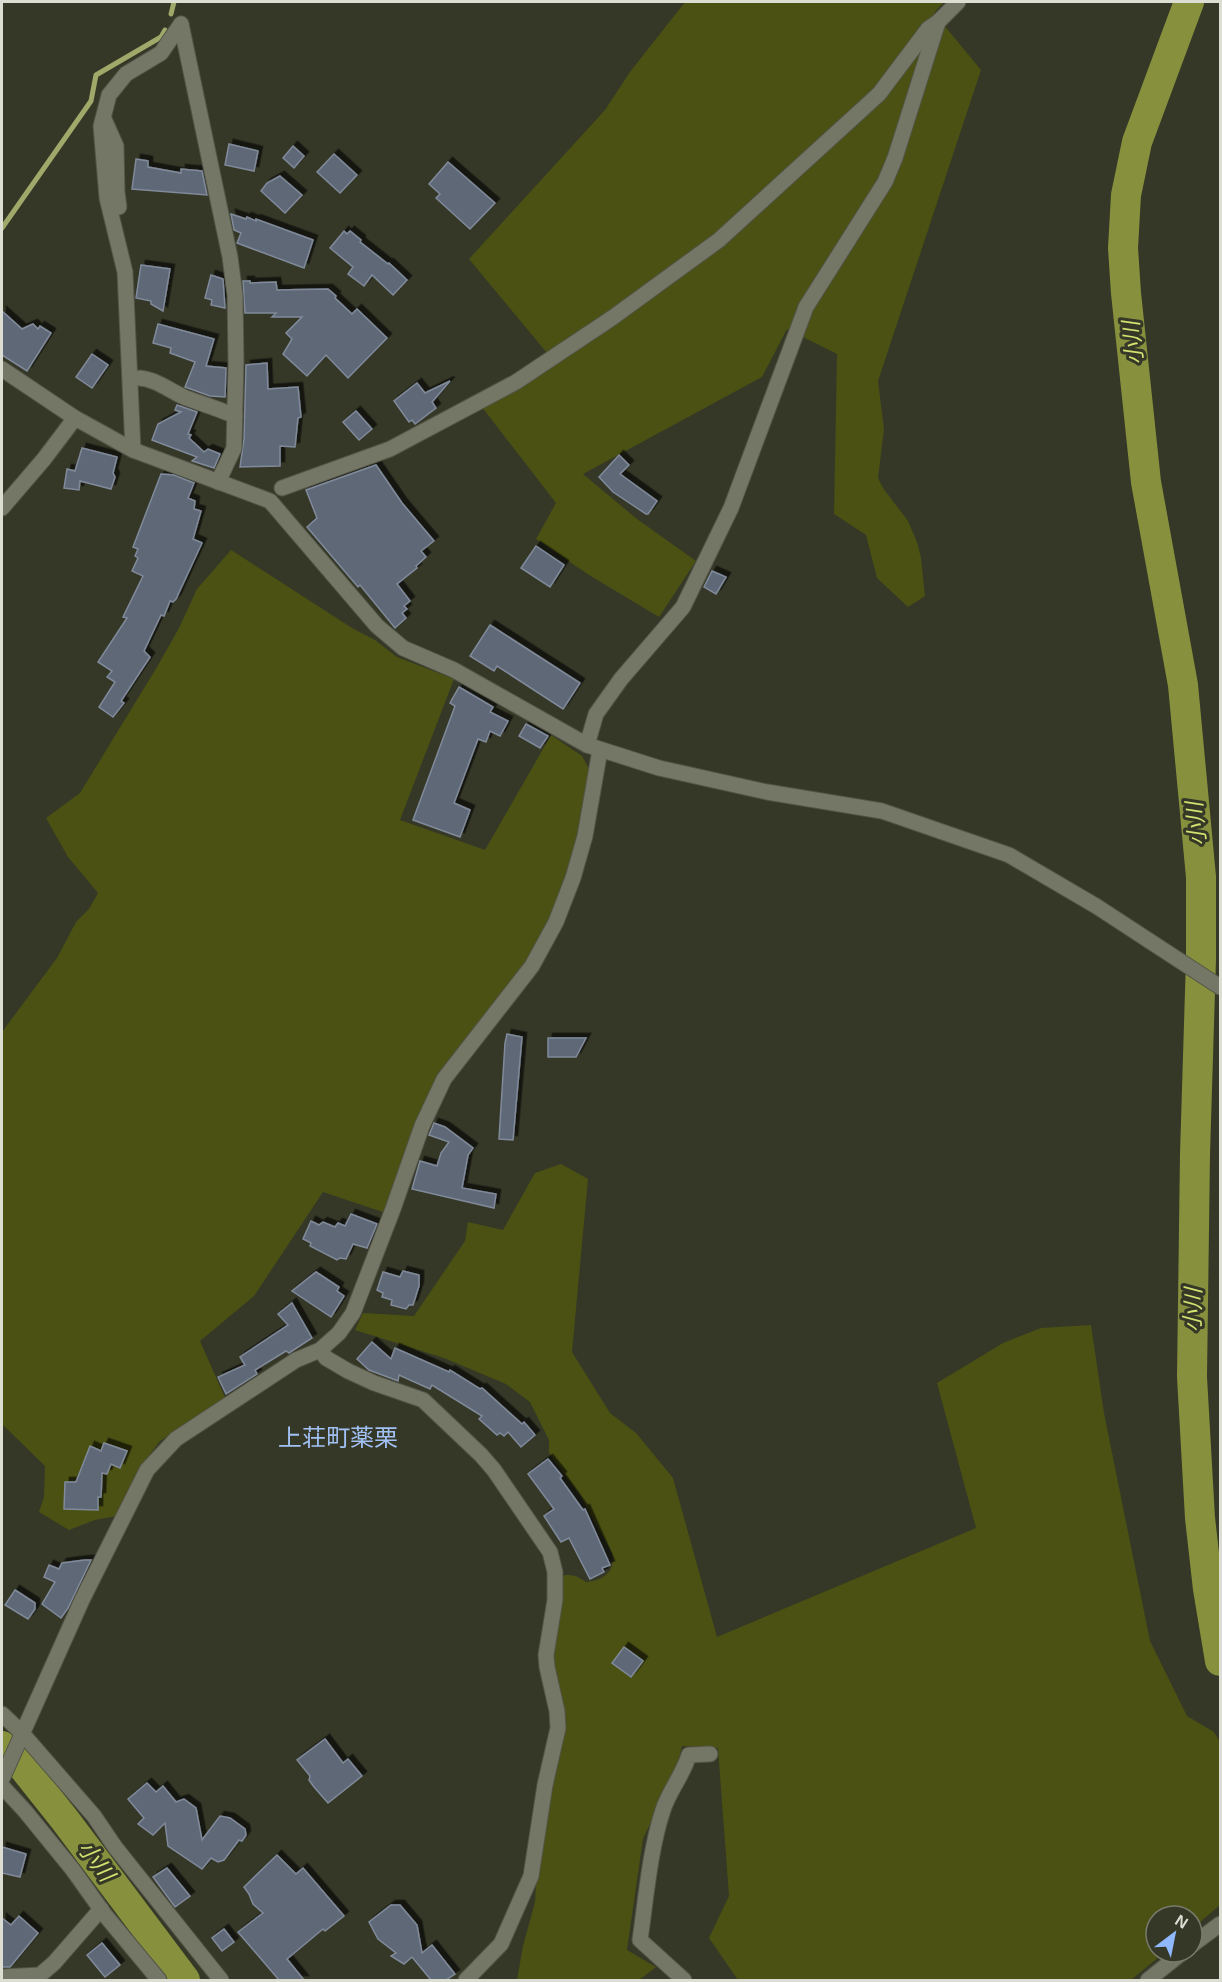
<svg xmlns="http://www.w3.org/2000/svg" width="1222" height="1982" font-family="Arial,'Noto Sans JP',sans-serif">
<style>
.green{fill:#4a5112}
.lines{fill:none;stroke-linecap:round;stroke-linejoin:round}
.stream{stroke:#a0a86a;stroke-width:5}
.river{stroke:#87913d;stroke-width:30}
.building{fill:#5e6877;stroke:#808a9a;stroke-width:1.5;filter:url(#shadow)}
.minor-casing{stroke:#525447;stroke-width:17}
.minor{stroke:#747765;stroke-width:15}
.labels{text-anchor:middle;dominant-baseline:central;stroke-width:6;stroke-linejoin:round;paint-order:stroke}
.water-label{font-size:22px;font-style:italic;fill:#d4e271;stroke:#353827}
.quarter-label{font-size:24px;fill:#a1c0f3;stroke:#353827}
</style>
<defs>
<filter id="shadow"><feDropShadow dx="4.5" dy="-4.5" stdDeviation="0" flood-color="#0009"/></filter>
</defs>
<rect width="100%" height="100%" fill="#353827"/>
<g class="green">
<polygon points="685,2 944,2 934,13 981,70 878,381 884,429 878,478 883,488 908,521 917,542 921,558 925,596 908,607 877,578 866,535 834,514 837,354 787,329 762,377 583,474 637,519 696,561 659,617 589,575 536,539 556,503 478,402 552,359 469,259 605,110 630,72"/>
<polygon points="231,550 352,628 375,640 397,657 454,679 400,820 485,850 551,735 582,756 590,771 585,808 560,897 523,967 467,1039 386,1213 323,1192 254,1296 200,1341 226,1400 160,1441 146,1460 116,1516 95,1520 69,1530 39,1512 44,1497 45,1466 2,1424 2,1032 57,958 76,922 89,909 98,893 68,857 46,818 80,793 157,667 179,628 197,589"/>
<path d="M561 1164 588 1179 572 1352 610 1413 636 1433 673 1478 717 1637 976 1528 937 1383 1003 1343 1041 1328 1091 1325 1104 1413 1150 1641 1187 1716 1214 1732 1220 1742V1905L1192 1929V1916H1156V1952H1165L1131 1980H738L709 1938 729 1896 718 1748 682 1746 674 1781 655 1813 643 1839 627 1950 656 1967 639 1980H517L523 1946 535 1902 536 1884 563 1724 551 1662 562 1579 565 1575C574 1575 578 1576 586 1582 603 1581 616 1572 612 1553L581 1497 549 1453V1440L530 1402 506 1384 444 1358 355 1330 363 1313 414 1316 465 1241 468 1222 503 1230 535 1173Z"/>
</g>
<g class="lines">
<g class="stream">
<polyline points="171,14 174,2"/>
<polyline points="2,228 91,101 96,75 161,37 165,30"/>
</g>
<g class="river">
<polyline points="1189,2 1137,142 1126,195 1123,248 1126,293 1146,482 1183,685 1201,877 1201,959 1195,1154 1192,1377 1200,1518 1208,1589 1220,1661"/>
<polyline points="2,1746 19,1762 65,1820 185,1980"/>
</g>
</g>
<g class="building">
<polygon points="229,144 258,151 254,171 225,165"/>
<polygon points="293,146 304,156 294,168 283,158"/>
<polygon points="334,154 357,175 340,193 317,172"/>
<polygon points="136,159 148,161 148,167 181,173 181,169 202,171 207,195 132,189"/>
<polygon points="448,162 495,203 470,229 436,198 440,194 429,184"/>
<polygon points="280,176 302,195 285,213 261,191 267,183"/>
<polygon points="231,214 246,219 247,217 256,221 256,219 313,240 304,268 237,243 241,233 234,230"/>
<polygon points="344,231 347,234 350,231 361,240 360,242 388,264 389,263 407,280 393,295 372,275 364,286 348,274 353,267 330,248"/>
<polygon points="141,265 170,269 163,311 151,304 151,301 136,298"/>
<polygon points="211,275 223,279 225,308 211,305 212,300 205,298"/>
<polygon points="243,281 250,281 250,283 276,282 277,290 328,289 336,296 335,298 352,314 357,309 387,338 348,378 326,355 307,376 283,354 292,339 286,333 302,317 272,317 276,313 245,313"/>
<polygon points="2,311 22,329 33,324 38,329 40,326 51,333 27,371 2,355"/>
<polygon points="158,324 214,339 206,366 226,368 225,397 210,396 185,387 195,362 170,353 171,348 153,343"/>
<polygon points="92,354 108,365 92,388 76,377"/>
<polygon points="267,363 268,389 298,387 301,417 298,418 295,447 280,446 280,466 240,467 244,439 246,365"/>
<polygon points="450,381 432,402 436,408 415,424 412,420 409,422 394,401 417,383 425,393"/>
<polygon points="177,405 197,412 188,434 191,435 189,438 204,452 208,449 220,454 214,468 192,461 197,457 152,440 158,424 181,412 175,410"/>
<polygon points="356,411 372,429 359,440 343,422"/>
<polygon points="82,448 117,457 113,473 115,477 111,489 80,481 79,490 64,488 67,469 75,471"/>
<polygon points="619,455 629,465 620,474 657,501 648,514 646,514 613,492 599,477"/>
<polygon points="376,465 402,503 434,541 421,551 426,557 416,566 417,568 397,584 410,601 404,606 407,609 402,613 406,618 395,628 360,585 358,587 307,527 317,518 306,490"/>
<polygon points="161,474 174,475 194,483 188,498 195,501 194,509 201,511 193,539 202,543 176,599 173,602 170,601 164,616 161,615 144,651 150,657 121,701 124,703 113,717 99,707 115,682 107,677 112,671 98,662 127,618 123,617 143,576 132,571 138,558 135,556 138,549 133,547"/>
<polygon points="536,546 564,565 550,587 521,568"/>
<polygon points="712,571 726,577 716,594 704,587"/>
<polygon points="490,625 580,683 563,709 497,666 494,671 470,656"/>
<polygon points="459,687 493,707 490,712 508,721 500,736 490,731 486,742 478,739 454,803 470,810 460,837 413,820 455,706 450,703"/>
<polygon points="526,724 548,736 540,748 519,736"/>
<polygon points="507,1034 522,1037 513,1140 499,1139 505,1043"/>
<polygon points="548,1038 586,1038 576,1057 548,1057"/>
<polygon points="434,1123 445,1127 473,1148 468,1155 462,1188 496,1194 494,1208 412,1189 420,1161 437,1166 441,1153 449,1142 429,1135"/>
<polygon points="351,1214 377,1224 367,1248 353,1244 346,1259 340,1258 337,1260 310,1246 311,1243 303,1239 311,1221 319,1225 323,1222 335,1227 338,1223 345,1226"/>
<polygon points="403,1271 419,1275 419,1286 413,1305 409,1305 406,1309 391,1305 392,1300 382,1297 383,1293 377,1290 383,1272 400,1277"/>
<polygon points="316,1272 339,1287 337,1291 344,1296 331,1317 292,1291"/>
<polygon points="292,1303 312,1338 289,1353 286,1351 255,1370 257,1374 226,1394 218,1377 245,1365 240,1357 288,1325 278,1314"/>
<polygon points="372,1342 391,1359 395,1348 449,1372 450,1370 480,1389 482,1388 522,1424 524,1422 535,1435 521,1447 508,1432 504,1436 500,1433 497,1435 479,1419 482,1416 432,1385 430,1389 399,1375 398,1381 369,1370 357,1359"/>
<polygon points="104,1443 127,1451 120,1468 111,1464 107,1474 102,1473 101,1497 98,1497 98,1510 64,1509 65,1482 76,1482 90,1446 101,1451"/>
<polygon points="548,1459 562,1476 560,1478 583,1510 585,1509 610,1565 602,1568 604,1572 590,1579 569,1538 561,1542 544,1516 554,1509 528,1474"/>
<polygon points="85,1560 91,1560 68,1608 61,1618 42,1604 55,1582 44,1577 49,1565 59,1569 62,1563"/>
<polygon points="15,1590 35,1603 35,1609 28,1619 5,1605"/>
<polygon points="624,1647 643,1661 631,1677 612,1663"/>
<polygon points="325,1739 343,1763 348,1759 362,1776 328,1803 314,1787 309,1780 310,1776 297,1760"/>
<polygon points="147,1783 156,1792 163,1786 176,1802 184,1799 196,1808 202,1840 220,1816 230,1818 245,1829 246,1835 242,1841 239,1840 224,1860 218,1862 211,1858 202,1869 168,1846 165,1823 153,1835 138,1824 144,1818 128,1799"/>
<polygon points="2,1847 26,1854 20,1877 2,1873"/>
<polygon points="277,1855 296,1874 303,1868 344,1916 325,1931 323,1929 287,1959 304,1980 279,1980 238,1932 263,1913 253,1904 249,1894 244,1887"/>
<polygon points="167,1868 190,1896 175,1907 153,1877"/>
<polygon points="391,1905 400,1905 417,1925 422,1953 432,1945 455,1974 446,1980 431,1980 412,1957 404,1964 391,1956 396,1953 378,1939 369,1922"/>
<polygon points="19,1916 38,1933 10,1967 2,1967 2,1918 11,1925"/>
<polygon points="224,1929 234,1942 222,1951 212,1938"/>
<polygon points="102,1943 120,1965 105,1977 87,1955"/>
</g>
<g class="lines">
<g class="minor-casing">
<g id="minor">
<polyline points="181,24 230,257 235,295 236,362 234,448 218,482"/>
<polyline points="104,119 116,146 117,192 119,207"/>
<polyline points="2,369 75,418 133,450 270,501 377,626 403,648 454,670 587,745 659,768 767,792 882,811 1009,855 1096,906 1220,987"/>
<path d="M139 378C156 379 170 391 186 398 203 404 219 409 235 416"/>
<polyline points="133,450 125,272 107,198 101,126 109,95 126,74 161,53 181,24"/>
<polyline points="282,488 390,449 516,382 612,318 719,240 879,94 928,29 938,22"/>
<polyline points="2,508 44,459 75,418"/>
<polyline points="587,745 596,714 621,679 683,607 731,508 806,307 885,182 895,158 938,22 958,2"/>
<polyline points="320,1350 326,1358 348,1371 374,1383 423,1400 481,1455 494,1470 550,1552 555,1572 555,1600 546,1655 547,1667 557,1711 558,1728 545,1785 531,1876 501,1944 466,1980"/>
<polyline points="2,1714 21,1732 94,1816 115,1847 221,1980"/>
<polyline points="2,1779 82,1600 147,1470 176,1439 296,1360 320,1350 339,1333 353,1313 393,1209 422,1126 444,1079 532,966 556,922 573,878 585,836 600,750"/>
<polyline points="2,1786 25,1811 73,1870 105,1915 159,1980"/>
<polyline points="1192,1945 1220,1924"/>
<polyline points="2,1977 40,1975 54,1963 101,1909"/>
<path d="M684 1980 640 1940C646 1898 650 1849 663 1810 669 1791 683 1775 689 1755L710 1754"/>
<polyline points="1148,1980 1183,1952"/>
</g>
</g>
<use href="#minor" class="minor"/>
</g>
<g class="labels">
<g class="water-label">
<text transform="translate(1133 343) rotate(-96)">小川</text>
<text transform="translate(1196 824) rotate(-95)">小川</text>
<text transform="translate(1193 1310) rotate(-89)">小川</text>
<text transform="translate(96 1861) rotate(53)">小川</text>
</g>
<g class="quarter-label">
<text x="338" y="1437">上荘町薬栗</text>
</g>
</g>
<rect width="1222" height="1982" fill="none" stroke="#dcded4" stroke-width="6"/>
<g transform="translate(1174 1934) rotate(32)"><circle r="28" fill="#353827" stroke="#787a6c" stroke-width="1.5"/>
<path d="M0-4.5L10 22L0 15L-10 22Z" fill="#8fb8fd"/>
<text y="-9" font-size="16" font-weight="bold" text-anchor="middle" fill="#dcded4">N</text>
</g>
</svg>
